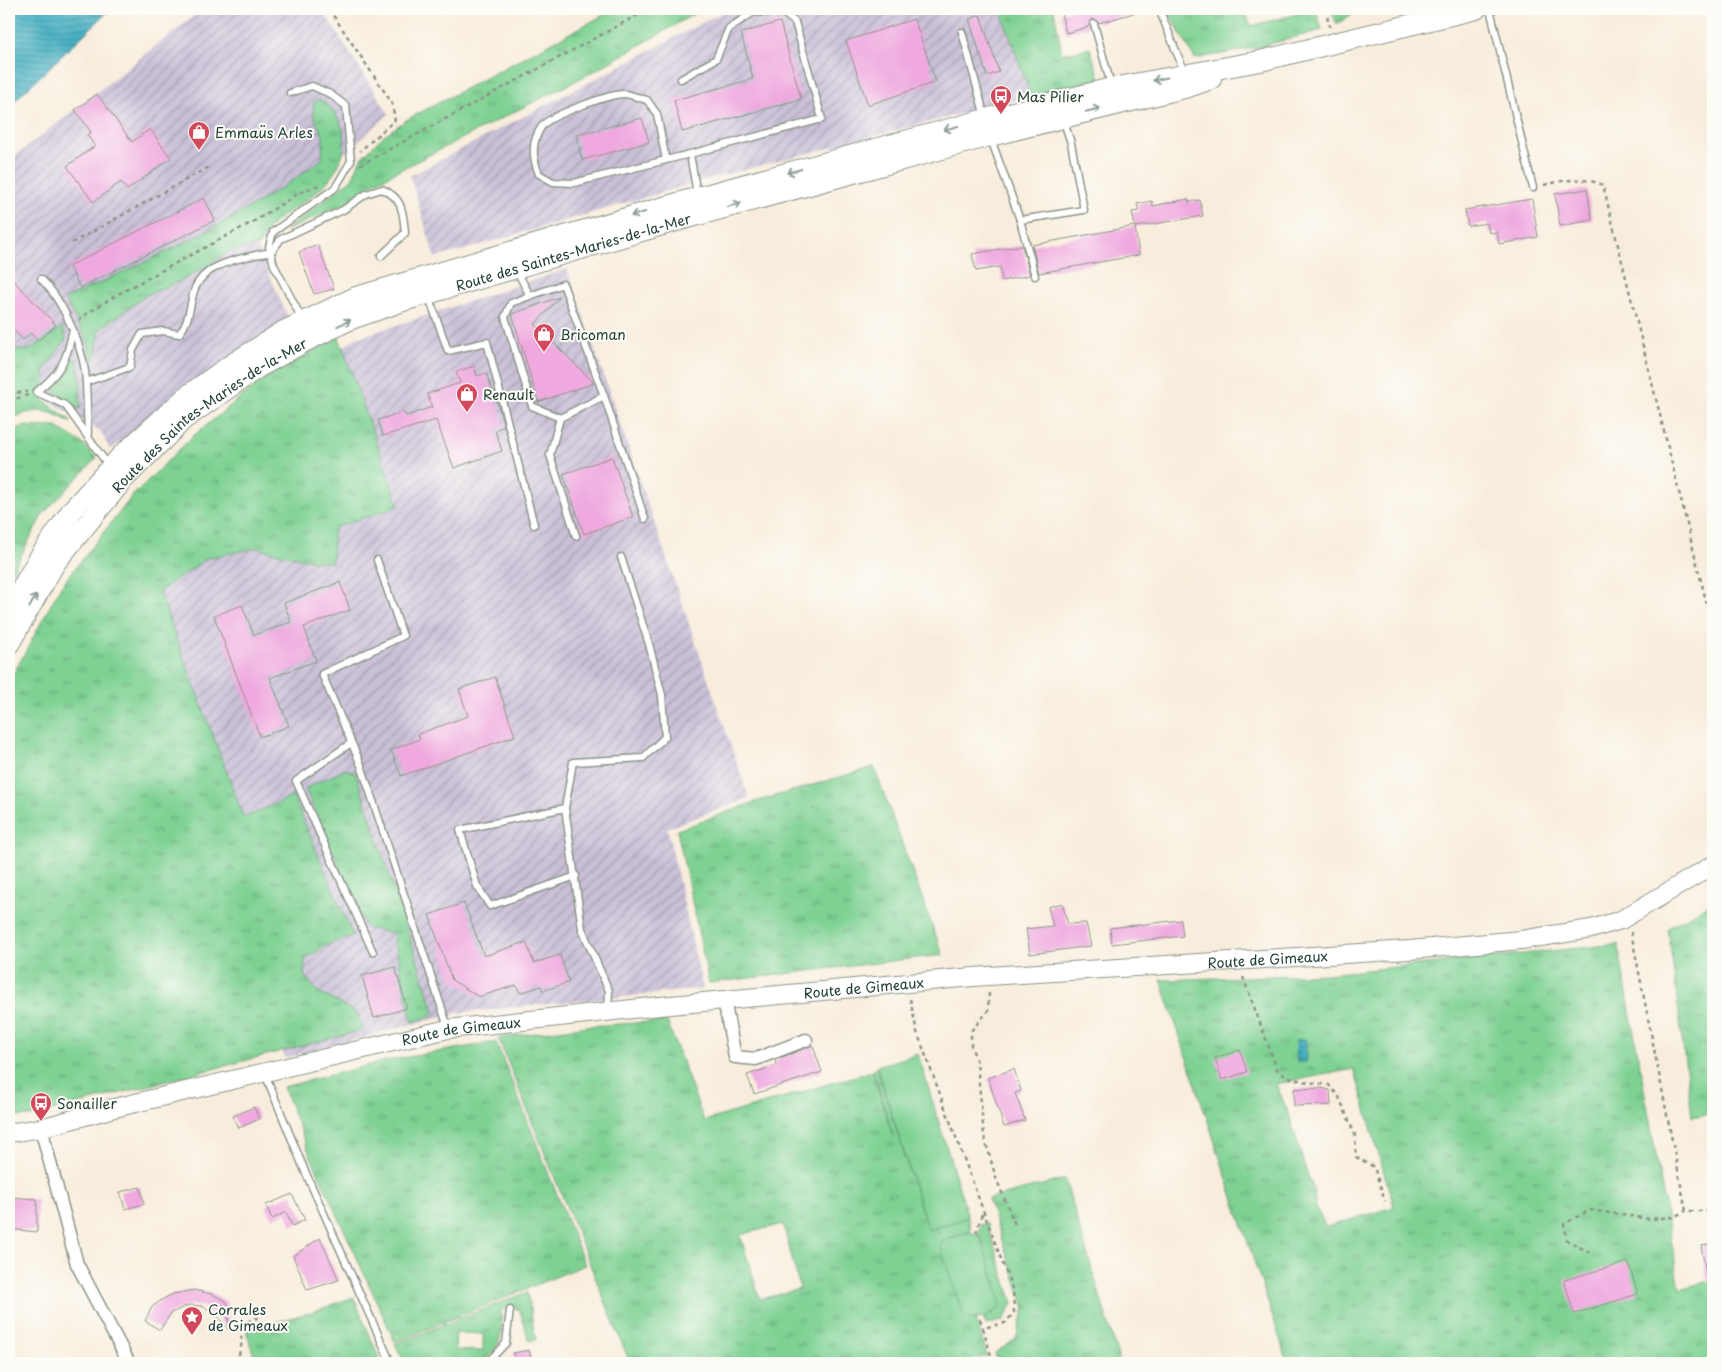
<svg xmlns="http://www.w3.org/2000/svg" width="1722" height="1372" font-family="'Playpen Sans',sans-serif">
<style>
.industrial{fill:url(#industrial-furrows)}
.grass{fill:url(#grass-tufts);stroke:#4e8764;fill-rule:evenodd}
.garden{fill:#7ed193;stroke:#4e8764}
.water{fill:url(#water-rules);stroke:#30767a}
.building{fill:#efa9df}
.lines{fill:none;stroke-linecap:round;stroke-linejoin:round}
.lane-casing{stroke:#8c9588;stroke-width:9}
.street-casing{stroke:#8c9588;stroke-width:15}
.secondary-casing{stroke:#8c9588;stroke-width:20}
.primary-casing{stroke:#8c9588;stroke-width:22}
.path{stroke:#8c9588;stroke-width:2.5;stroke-dasharray:4 4;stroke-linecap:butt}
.lane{stroke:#fff;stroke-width:6}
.street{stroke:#fff;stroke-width:12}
.secondary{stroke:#fff;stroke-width:18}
.primary{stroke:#fff;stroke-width:20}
.oneway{stroke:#8f9e9a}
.labels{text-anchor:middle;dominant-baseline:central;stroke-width:4;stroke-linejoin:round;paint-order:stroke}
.poi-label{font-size:14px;fill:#1f3d34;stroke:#fdfcf7;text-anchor:start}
.street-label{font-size:14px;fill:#1f3d34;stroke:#fdfcf7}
</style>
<defs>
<pattern id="industrial-furrows" width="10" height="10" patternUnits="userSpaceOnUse" patternTransform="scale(1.25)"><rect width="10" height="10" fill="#c9bfd7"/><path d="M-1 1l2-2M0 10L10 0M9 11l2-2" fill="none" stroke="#a39caf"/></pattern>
<pattern id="grass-tufts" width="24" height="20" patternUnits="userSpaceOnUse" patternTransform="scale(1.25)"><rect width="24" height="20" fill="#7ed193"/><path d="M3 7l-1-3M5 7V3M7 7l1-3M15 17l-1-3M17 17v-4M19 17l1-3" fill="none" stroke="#67ab79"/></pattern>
<pattern id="water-rules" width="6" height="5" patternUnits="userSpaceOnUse" patternTransform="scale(1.25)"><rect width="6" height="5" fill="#42aec1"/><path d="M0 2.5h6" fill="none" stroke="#378f9e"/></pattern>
</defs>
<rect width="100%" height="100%" fill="#fdfcf7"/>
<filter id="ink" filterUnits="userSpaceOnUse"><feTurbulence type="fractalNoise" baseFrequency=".02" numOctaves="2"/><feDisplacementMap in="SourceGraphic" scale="10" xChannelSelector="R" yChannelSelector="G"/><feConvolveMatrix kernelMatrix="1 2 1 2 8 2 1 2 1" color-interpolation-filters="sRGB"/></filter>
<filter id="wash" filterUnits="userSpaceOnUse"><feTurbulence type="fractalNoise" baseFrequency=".0096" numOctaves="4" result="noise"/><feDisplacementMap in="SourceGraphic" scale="20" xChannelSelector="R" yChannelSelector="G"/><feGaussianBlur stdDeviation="1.12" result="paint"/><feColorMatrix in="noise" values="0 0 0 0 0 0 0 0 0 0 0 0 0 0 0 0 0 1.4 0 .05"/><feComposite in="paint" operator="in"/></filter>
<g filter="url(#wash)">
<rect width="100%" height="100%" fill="#f8eddc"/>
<g class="industrial">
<polygon points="203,9 322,9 389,114 252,235 289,320 176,396 110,450 101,432 20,383 9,368 9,161"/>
<polygon points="729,9 1000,9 1031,96 716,177 435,258 410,176"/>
<polygon points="567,269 749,798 667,828 703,989 456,1013 285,1058 209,844 131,512 354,339"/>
</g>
<g class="grass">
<polygon points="615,9 703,9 589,74 374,183 343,205 285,231 352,179 361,158 383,136 408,119"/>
<polygon points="1000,9 1054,9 1062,54 1090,48 1100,79 1031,96"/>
<polygon points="1166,9 1244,9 1251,26 1316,9 1322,30 1255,48 1195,59"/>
<polygon points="1330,9 1360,9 1337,24"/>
<path d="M319 99C355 122 350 162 320 189 305 203 285 211 271 226 266 231 263 239 259 245L231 251 185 279 147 295 100 329 95 358 92 362 88 343 65 299C152 259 247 217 322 159L323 136 314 117 313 104Z"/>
<path d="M63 327 66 339 45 369 43 400 70 420 71 423C45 407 36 409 9 419V348L28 351Z"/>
<polygon points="339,337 399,506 334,528 332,562 313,561 256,548 207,558 159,592 244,818 293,796 353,936 327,945 305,959 304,975 318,992 357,1013 363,1030 32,1116 9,1117 9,682 61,586 134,494 192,437 262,380"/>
<polygon points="77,359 81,381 80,409 56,393 54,387 72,360"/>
<polygon points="24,426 57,427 82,443 97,458 43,514 9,578 9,432"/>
<polygon points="874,767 943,955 709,983 677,830 758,801"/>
<polygon points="347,769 356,774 434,1011 430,1017 412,1022 393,933 366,928 305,788"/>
<polygon points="1713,902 1713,1113 1692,1117 1668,928"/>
<path d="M1618 944 1680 1289 1713 1280V1363H1288L1161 980 1327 974ZM1354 1069 1394 1207 1326 1227 1316 1207 1314 1190 1305 1168 1290 1117 1276 1084Z"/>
<path d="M667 1021 704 1121 872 1071 893 1136 873 1069 877 1068 928 1230 968 1217 971 1232 948 1238 972 1320 976 1319 987 1356 961 1363H630L498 1038 588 1026ZM783 1224 800 1289 760 1299 740 1235Z"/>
<polygon points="496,1042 585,1265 395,1342 311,1157 283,1087 390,1060"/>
<polygon points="1065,1179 1120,1363 997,1363 995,1353 1016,1339 1025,1308 988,1199"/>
<polygon points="981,1224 987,1224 1013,1303 1004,1320 986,1325 983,1318 994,1313 978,1234"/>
<path d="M527 1292 536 1340H529L520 1311 513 1307 505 1308 501 1312C503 1338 501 1344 483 1363H405L395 1344ZM456 1333 483 1334V1351L455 1350Z"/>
<polygon points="354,1297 381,1363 256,1363 246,1330 312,1312"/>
</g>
<g class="garden">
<polygon points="918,1054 968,1217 928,1230 877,1066"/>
<polygon points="971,1232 980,1236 1000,1298 1000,1308 984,1318 972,1320 963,1314 942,1253 941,1244 948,1238"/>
</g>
<g class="water">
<polygon points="9,9 111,9 9,106"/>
<polygon points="1306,1040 1306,1062 1297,1062 1296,1040"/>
</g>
<g id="blocks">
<g class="building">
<polygon points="1077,9 1136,9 1137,12 1099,23 1092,19 1088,27 1066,33 1061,13"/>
<polygon points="980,15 999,72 987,76 969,19"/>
<polygon points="914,19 936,82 868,105 846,41"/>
<polygon points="780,22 801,99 682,132 674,100 753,79 741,33"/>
<polygon points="97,94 132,142 150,129 171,158 127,190 121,182 93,202 67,166 95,146 87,135 91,132 75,110"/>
<polygon points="642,118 649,142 582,160 576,135"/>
<polygon points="1587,189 1592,220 1560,226 1555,194"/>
<polygon points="204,198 215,220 80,288 69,266"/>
<polygon points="1188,199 1189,202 1200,200 1203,216 1135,227 1139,255 1039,273 1032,245 1135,226 1132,212 1139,211 1137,204 1152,201 1153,206"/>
<polygon points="1532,199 1538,237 1499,244 1497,232 1489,233 1487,223 1468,226 1465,210"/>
<polygon points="318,245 334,289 314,294 299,252"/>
<polygon points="1017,246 1022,246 1030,275 1002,281 1000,267 976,271 972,254"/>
<polygon points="9,276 56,325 38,341 31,333 23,340 9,325"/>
<polygon points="560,297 535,324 594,383 538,402 512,314"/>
<polygon points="474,366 477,376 486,373 499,408 504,426 495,430 502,451 454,468 436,420 383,436 378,420 404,412 406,416 432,407 427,394 460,383 456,372"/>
<polygon points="612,457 633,517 584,534 563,474"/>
<polygon points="340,582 350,610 304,627 316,661 270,678 289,726 260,737 214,616 242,605 254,635 291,622 284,603"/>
<polygon points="495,677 515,736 401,776 391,750 420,739 418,734 468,716 459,689"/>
<polygon points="464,903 484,956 526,942 534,963 560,955 569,982 543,991 541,986 520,993 516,985 479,997 452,980 429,915"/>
<polygon points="1062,903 1068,924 1086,923 1091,946 1030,954 1026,929 1053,926 1048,907"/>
<polygon points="1181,920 1183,936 1112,944 1110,928"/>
<polygon points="395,967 407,1008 374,1018 362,976"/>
<polygon points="811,1046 813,1046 822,1072 754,1094 747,1075 777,1065 775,1060"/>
<polygon points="1240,1050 1247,1072 1222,1080 1215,1058"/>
<polygon points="1014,1069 1021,1091 1015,1093 1025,1120 1004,1127 988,1078"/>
<polygon points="1321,1088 1330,1090 1331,1105 1294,1106 1294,1089"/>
<polygon points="254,1107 259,1119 239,1128 233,1116"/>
<polygon points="140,1187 144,1204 125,1209 120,1192"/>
<polygon points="292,1194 305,1220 292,1226 286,1212 272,1219 266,1205"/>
<polygon points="9,1197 37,1199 37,1232 9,1229"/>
<polygon points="320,1238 339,1280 307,1290 293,1256"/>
<polygon points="1713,1244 1713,1279 1707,1279 1701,1246"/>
<polygon points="1628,1262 1638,1294 1574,1314 1564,1280"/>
<polygon points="194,1290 212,1294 226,1301 231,1311 228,1312 229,1330 214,1313 202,1306 189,1305 171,1313 160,1330 145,1321 152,1307 163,1299 173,1294"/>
<polygon points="529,1350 532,1363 516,1363 513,1353"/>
</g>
</g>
</g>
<g filter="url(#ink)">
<use href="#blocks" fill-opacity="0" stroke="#8c9588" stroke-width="1"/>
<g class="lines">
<g class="lane-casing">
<g id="lane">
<polyline points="1159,9 1185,73"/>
<polyline points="1490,9 1533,188"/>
<polyline points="1094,24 1111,85"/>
<polyline points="962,32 985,117"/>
<polyline points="681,79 716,59 729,28 754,12 783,13 795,22 822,119 690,154 697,194"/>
<polyline points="290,93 312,86 330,94 346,106 351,161 335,188 273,232 269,247 274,265 302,319"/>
<polyline points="991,139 1020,220"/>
<path d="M666 160 657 114 647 100C640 98 632 95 625 94 611 93 549 116 542 126 531 142 532 157 539 174L553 182 574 183 690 154"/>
<polyline points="517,271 530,296 511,303 505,317 532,406 560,418 604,396 563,284 530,296"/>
<polyline points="1035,276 1020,220 1084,210 1071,143 1064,122"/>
<path d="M41 279C64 301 85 351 86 383 87 400 87 416 88 433"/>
<polyline points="429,297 448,351 487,342 534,525"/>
<path d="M72 333C67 361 59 374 36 392L65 405 108 465"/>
<path d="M86 382 130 367 133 350 142 334 163 331 179 334C190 321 189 307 194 291 203 262 246 257 271 252L281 239 343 210 366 194 382 189C403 198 403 212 405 233L381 256"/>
<polyline points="604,396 645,519"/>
<polyline points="560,418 550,455 576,536"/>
<polyline points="377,560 403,636 322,674 361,765 448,1027"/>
<polyline points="351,743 296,781 373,952"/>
<polyline points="565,808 460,830 477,886 490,906 576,876"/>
<polyline points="608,1010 609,991 582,929 565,808 573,762 643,758 665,737 662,695 649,644 621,557"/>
<polyline points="265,1074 304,1169 391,1363"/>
<polyline points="487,1363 506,1343 510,1310"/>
</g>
</g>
<g class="street-casing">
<g id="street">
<polyline points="724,1000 735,1057 756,1059 806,1040"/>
<polyline points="41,1128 77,1264 129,1363"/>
</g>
</g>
<g class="secondary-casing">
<g id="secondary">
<path id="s1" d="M9 1133 41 1128 110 1109 448 1029 660 1006 973 977 1409 950 1521 940 1591 929 1621 920 1713 865"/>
</g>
</g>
<g class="primary-casing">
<g id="primary">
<polyline points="9,610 39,558 72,510 121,456 187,396 229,366 284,331 356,297 698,197 1001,115 1112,88 1260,61 1476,9"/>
<path id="s2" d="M9 644 55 563 123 480 184 419 259 367 308 340 351 319 400 302 673 222 990 136 1188 87 1211 79"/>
</g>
</g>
<g class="path">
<polyline points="329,9 392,103 395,120 360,151"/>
<polyline points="1325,9 1330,27"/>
<polyline points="360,165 649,9"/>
<path d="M1544 185C1566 180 1581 176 1603 185L1713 629"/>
<polyline points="72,243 209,167"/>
<polyline points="79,321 86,314 120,293 258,219 299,193 319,185"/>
<polyline points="9,393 27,392"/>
<polyline points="9,401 28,395"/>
<polyline points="1631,932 1686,1211 1713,1211"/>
<path d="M1243 977 1277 1069C1290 1082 1311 1082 1329 1085L1339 1097 1355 1135 1356 1157 1374 1167 1385 1201"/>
<polyline points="989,993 988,1011 971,1031 971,1046 977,1062 984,1136 996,1178 1016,1227"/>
<polyline points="910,999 917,1032 1013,1291 1014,1313 1005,1323 983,1328 993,1363"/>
<polyline points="976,1233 983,1211"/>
<polyline points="1590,1253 1567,1240 1564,1224 1590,1210 1649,1219 1673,1217 1686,1211"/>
<polyline points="980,1319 983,1328"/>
<polyline points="237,1363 242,1342 239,1325 262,1316"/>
</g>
<use href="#lane" class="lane"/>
<use href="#street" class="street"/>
<use href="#secondary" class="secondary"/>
<use href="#primary" class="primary"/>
</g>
<defs><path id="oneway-shaft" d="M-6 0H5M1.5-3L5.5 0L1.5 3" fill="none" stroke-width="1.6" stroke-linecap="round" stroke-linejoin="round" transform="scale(1.25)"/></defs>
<g class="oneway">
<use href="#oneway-shaft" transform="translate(1160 79) rotate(169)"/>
<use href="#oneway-shaft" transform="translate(1093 110) rotate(-14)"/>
<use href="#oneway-shaft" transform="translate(951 128) rotate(165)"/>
<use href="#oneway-shaft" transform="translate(794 171) rotate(165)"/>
<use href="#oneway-shaft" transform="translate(734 205) rotate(-15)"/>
<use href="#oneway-shaft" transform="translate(638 214) rotate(164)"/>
<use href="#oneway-shaft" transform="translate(344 323) rotate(-25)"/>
<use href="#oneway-shaft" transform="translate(33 601) rotate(-60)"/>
</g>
</g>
<defs>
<g id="bus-pin" transform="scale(1.125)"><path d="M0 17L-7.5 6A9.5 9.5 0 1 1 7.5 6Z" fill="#d1495b" stroke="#fdfcf7"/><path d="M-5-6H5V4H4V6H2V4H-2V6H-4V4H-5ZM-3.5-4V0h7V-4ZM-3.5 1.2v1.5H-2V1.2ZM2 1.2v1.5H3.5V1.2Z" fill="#fff"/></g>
<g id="shop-pin" transform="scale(1.125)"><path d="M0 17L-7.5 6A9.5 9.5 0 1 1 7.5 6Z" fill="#d1495b" stroke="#fdfcf7"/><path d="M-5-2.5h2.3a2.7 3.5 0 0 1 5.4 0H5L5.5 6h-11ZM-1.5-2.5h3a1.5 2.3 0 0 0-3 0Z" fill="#fff"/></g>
<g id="sight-pin" transform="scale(1.125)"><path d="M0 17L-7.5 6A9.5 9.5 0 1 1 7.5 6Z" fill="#d1495b" stroke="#fdfcf7"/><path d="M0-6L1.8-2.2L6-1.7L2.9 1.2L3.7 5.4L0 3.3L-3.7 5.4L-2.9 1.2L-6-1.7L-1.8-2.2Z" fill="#fff"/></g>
</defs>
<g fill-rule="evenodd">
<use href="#bus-pin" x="1001" y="96"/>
<use href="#shop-pin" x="199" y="132"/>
<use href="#shop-pin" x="544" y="334"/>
<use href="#shop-pin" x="467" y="394"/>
<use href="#bus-pin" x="41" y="1103"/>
<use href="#sight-pin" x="192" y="1317"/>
</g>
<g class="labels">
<g class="poi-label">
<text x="1017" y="96">Mas Pilier</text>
<text x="215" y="132">Emmaüs Arles</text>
<text x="560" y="334">Bricoman</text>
<text x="483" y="394">Renault</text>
<text x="57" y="1103">Sonailler</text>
<text x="208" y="1309">Corrales<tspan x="208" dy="16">de Gimeaux</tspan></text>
</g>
<g class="street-label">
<text stroke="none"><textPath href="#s2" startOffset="714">Route des Saintes-Maries-de-la-Mer</textPath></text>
<text stroke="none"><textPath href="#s2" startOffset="309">Route des Saintes-Maries-de-la-Mer</textPath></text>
<text stroke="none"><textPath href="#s1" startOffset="1274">Route de Gimeaux</textPath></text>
<text stroke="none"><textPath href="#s1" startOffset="869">Route de Gimeaux</textPath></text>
<text stroke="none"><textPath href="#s1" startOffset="464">Route de Gimeaux</textPath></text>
</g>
</g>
<rect width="1722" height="1372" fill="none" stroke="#fdfcf7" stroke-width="30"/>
</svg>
